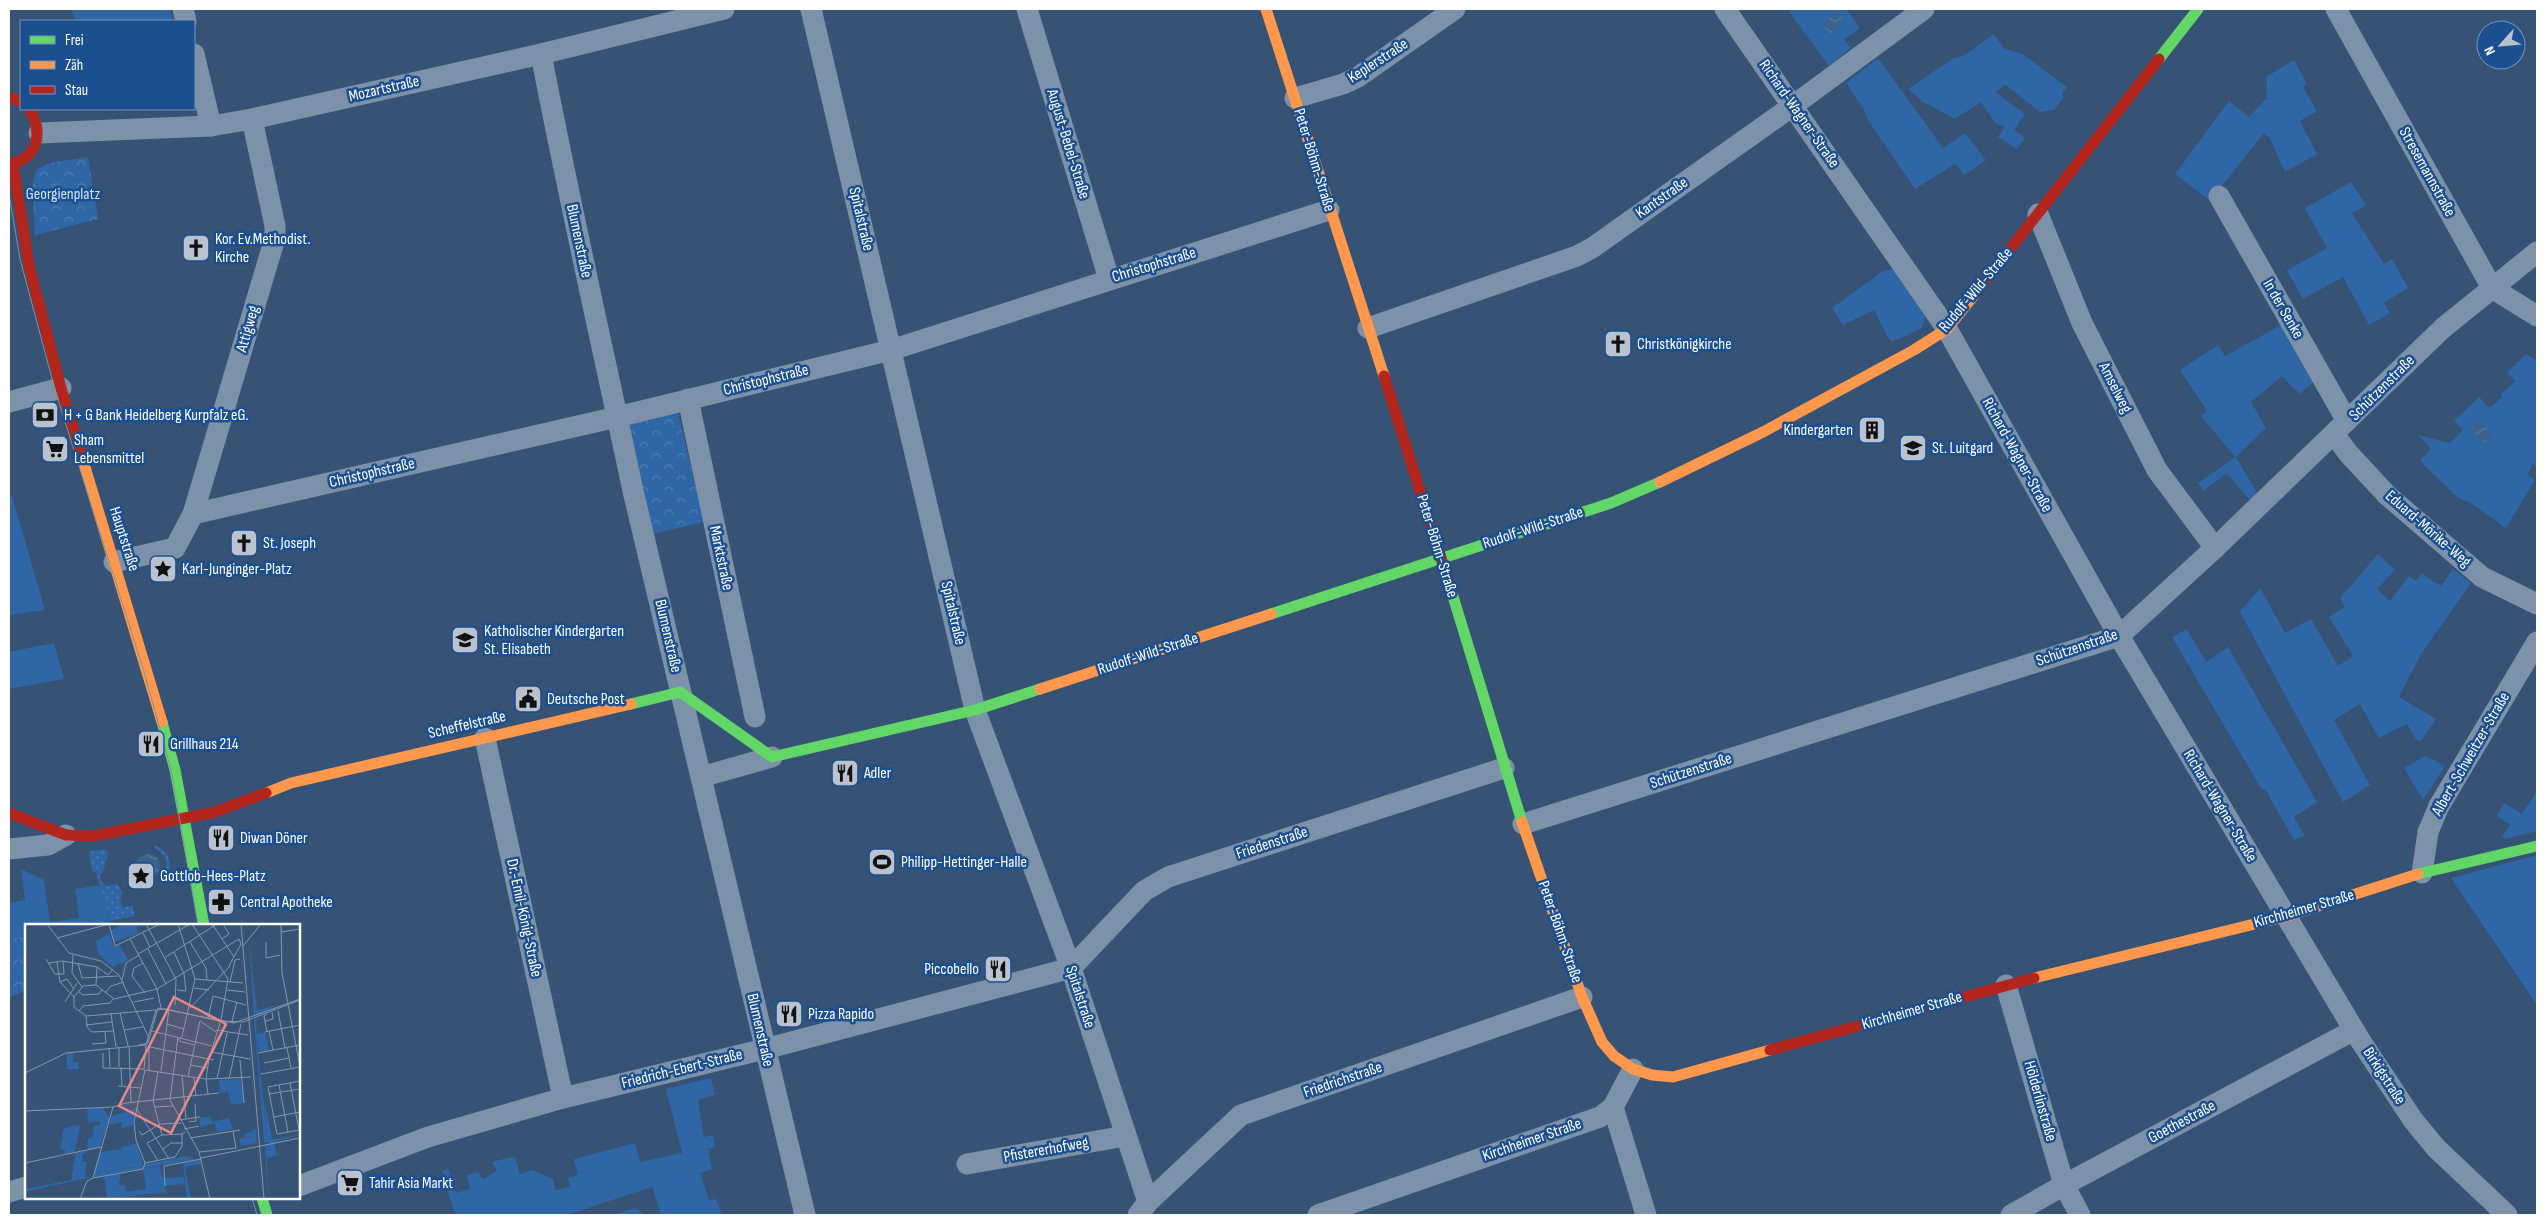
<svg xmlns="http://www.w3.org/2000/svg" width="2546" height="1224" font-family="'Sofia Sans Condensed',sans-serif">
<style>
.grass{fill:url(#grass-dots)}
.park{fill:url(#park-crowns)}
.garden{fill:#2f66a5}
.water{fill:url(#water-waves)}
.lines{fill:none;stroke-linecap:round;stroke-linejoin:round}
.street{stroke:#7d92a8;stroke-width:21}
.fast{stroke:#63d668;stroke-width:11}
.slow{stroke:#ff974d;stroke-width:11}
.jam{stroke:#b3261e;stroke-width:11}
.tram{stroke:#7e92a7;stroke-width:1}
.labels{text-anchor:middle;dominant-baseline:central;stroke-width:5;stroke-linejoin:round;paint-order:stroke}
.street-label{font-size:16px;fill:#fff;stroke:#1b4f8f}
.park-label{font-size:16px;fill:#cfe3fa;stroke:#1b4f8f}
.poi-label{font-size:16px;fill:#fff;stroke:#1b4f8f;text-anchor:start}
.inset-road{fill:none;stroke:#8697ac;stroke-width:1}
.view{fill:#e88989;fill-opacity:0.15;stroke:#e88989;stroke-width:2.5}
.inset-edge{fill:none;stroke:#fff;stroke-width:2.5}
</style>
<defs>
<pattern id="grass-dots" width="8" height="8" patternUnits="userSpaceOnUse" patternTransform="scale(1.25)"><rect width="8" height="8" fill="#2f66a5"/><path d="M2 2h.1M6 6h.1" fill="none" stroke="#4e7db2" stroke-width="1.8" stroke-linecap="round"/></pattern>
<pattern id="park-crowns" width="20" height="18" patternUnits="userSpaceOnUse" patternTransform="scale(1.25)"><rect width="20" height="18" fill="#2f66a5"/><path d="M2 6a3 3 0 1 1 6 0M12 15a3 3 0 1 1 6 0" fill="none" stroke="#4e7db2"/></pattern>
<pattern id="water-waves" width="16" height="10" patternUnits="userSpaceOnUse" patternTransform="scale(1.25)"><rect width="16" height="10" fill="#3b618d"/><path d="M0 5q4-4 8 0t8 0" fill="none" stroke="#58799e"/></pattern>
</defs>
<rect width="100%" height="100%" fill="#365274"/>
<g class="grass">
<path d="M154 845C169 851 174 864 166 877L164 876C170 865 166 853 154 848Z"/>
<polygon points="105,849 108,852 104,869 100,875 101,881 106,886 117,884 122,891 121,904 124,907 133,906 134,916 110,921 96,872 92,871 89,851"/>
</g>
<g class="park">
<polygon points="88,157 98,219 35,235 32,187 36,170 49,163"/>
<polygon points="678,412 704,522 652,534 627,425"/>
<polygon points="26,935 26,991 9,997 9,940"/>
</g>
<g class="garden">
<polygon points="71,9 170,9 173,21 75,21"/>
<polygon points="1787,9 1846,9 1860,28 1844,39 1851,48 1829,66"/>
<polygon points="1993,34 2005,49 2023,54 2067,87 2062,94 2064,97 2054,110 2040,112 2006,85 1995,92 2025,114 2014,130 2025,138 2017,149 1998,137 2005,127 1995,123 1981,102 1955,119 1922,101 1908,89 1952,59 1965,55"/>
<polygon points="1878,58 1943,148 1965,133 1986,160 1964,175 1955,164 1915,189 1868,120 1864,110 1846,83"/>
<polygon points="2294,60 2307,84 2303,87 2317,111 2300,121 2317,154 2285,172 2270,139 2264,133 2210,201 2175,174 2229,101 2249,117 2267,98 2266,77"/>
<polygon points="2351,182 2366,205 2352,213 2384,264 2392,259 2408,288 2384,303 2390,313 2369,325 2343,277 2303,299 2287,270 2327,248 2305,208"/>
<polygon points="1894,269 1926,314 1922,328 1892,342 1887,336 1874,310 1843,325 1832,308 1883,271"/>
<polygon points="2283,324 2314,382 2299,394 2282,376 2251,402 2266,428 2236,457 2257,493 2250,500 2226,473 2204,491 2198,483 2235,457 2201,416 2207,411 2180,370 2218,345 2225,356"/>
<polygon points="2526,354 2537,361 2537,466 2533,464 2527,475 2535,480 2506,528 2472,504 2457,497 2424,465 2420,460 2431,449 2418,435 2450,443 2463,430 2454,421 2479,397 2490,408 2502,397 2501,394 2515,381 2507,373"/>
<polygon points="12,496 45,610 9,615 9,497"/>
<polygon points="2378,554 2395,570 2377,589 2390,601 2409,576 2416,581 2421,573 2441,586 2453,569 2471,583 2421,654 2399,697 2436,719 2421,741 2416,740 2407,724 2379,738 2360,704 2334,720 2370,785 2343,802 2240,612 2260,588 2285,633 2311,619 2338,666 2353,656 2329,617 2345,607 2340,598"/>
<polygon points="2187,629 2206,662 2228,647 2317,802 2294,817 2305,836 2294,840 2265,789 2262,790 2172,637"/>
<polygon points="54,643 64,679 9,689 9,652"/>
<polygon points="2425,756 2445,766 2423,800 2404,768"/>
<polygon points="2537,791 2537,831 2505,839 2502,837 2510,824 2497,816 2504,803 2522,814"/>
<polygon points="2537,855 2537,1005 2451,878"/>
<polygon points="21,869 44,880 50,922 79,918 75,889 100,885 111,925 26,925 26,935 9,940 9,903 25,900"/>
<polygon points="711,1078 715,1095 698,1100 704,1137 713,1135 715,1147 708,1149 712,1169 700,1173 709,1200 716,1199 722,1215 657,1215 661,1214 652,1187 567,1215 455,1215 442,1171 449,1169 456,1193 470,1189 467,1175 478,1172 483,1179 497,1171 492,1162 515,1156 520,1174 532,1170 553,1179 556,1190 570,1187 568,1178 578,1175 574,1159 635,1143 640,1162 682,1153 666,1089"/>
<polygon points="635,1208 646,1215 613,1215"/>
</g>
<g class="water">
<polygon points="1834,11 1844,18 1832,34 1822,26"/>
<polygon points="2478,420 2493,436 2485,444 2470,427"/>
<circle cx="148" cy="866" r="12"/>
</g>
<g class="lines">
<g class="street">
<polyline points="183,9 186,21"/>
<polyline points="811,9 975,710 1071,968 1148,1202"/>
<polyline points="1027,9 1109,279"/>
<polyline points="1725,9 1947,329 2119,636 2360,1040 2413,1120 2436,1148 2507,1215"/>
<polyline points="2336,9 2492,288 2537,316"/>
<polyline points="194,54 211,126"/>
<path d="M541 54C569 200 602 345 633 491L805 1215"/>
<polyline points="1295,98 1343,84 1358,77 1455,9"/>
<polyline points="39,133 211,126 252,119 541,54 724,9"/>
<polyline points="2219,196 2347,421"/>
<polyline points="2038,214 2082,323 2157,470 2215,548"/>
<polyline points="1368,328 1577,256 1592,248 1794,105 1924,9"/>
<polyline points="688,399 755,717"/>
<polyline points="9,402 61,388"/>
<polyline points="2334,434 2348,453 2387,495 2482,577 2537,604"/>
<polyline points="193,514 617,417 891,350 1329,210"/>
<polyline points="114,562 175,548 193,514 275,238 275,226 252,119"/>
<polyline points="485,738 563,1098"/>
<polyline points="701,777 772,757"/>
<polyline points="1523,824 2119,636 2215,548 2443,328 2537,252"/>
<polyline points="9,849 48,845 66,835"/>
<polyline points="2422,873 2428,832 2439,806 2537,642"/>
<polyline points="1071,968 1144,891 1168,877 1504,768"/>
<polyline points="2006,985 2064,1185 2080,1215"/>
<polyline points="1613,1107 1646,1215"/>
<polyline points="967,1164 1125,1136"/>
<polyline points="299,1186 428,1137 563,1098 765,1049 1071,968"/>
<polyline points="9,1192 26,1187"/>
<polyline points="1138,1215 1148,1202 1241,1115 1582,997"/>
<polyline points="1318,1215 1600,1117 1613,1107 1633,1069"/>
<polyline points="2011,1215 2064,1185 2354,1030"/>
</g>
<g class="fast">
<polyline points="2159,59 2198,9"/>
<polyline points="1452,593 1522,822"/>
<polyline points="1271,614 1611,503 1660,482"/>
<polyline points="631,704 680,692 772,757 975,710 1040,689"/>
<polyline points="162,722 175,770 204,925"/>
<polyline points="2418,874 2537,846"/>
<polyline points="262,1198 267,1215"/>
</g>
<g class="slow">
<polyline points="1266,9 1384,376"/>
<polyline points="82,457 162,722"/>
<polyline points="1660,482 1763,432 1914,350 1947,329 1975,294"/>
<polyline points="1040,689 1271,614"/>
<polyline points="266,793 291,783 631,704"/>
<polyline points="1522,822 1582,997 1602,1042 1614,1056 1633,1069 1652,1075 1673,1077 1770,1050"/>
<polyline points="2034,978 2287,916 2418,874"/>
</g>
<g class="jam">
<polyline points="9,97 21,102"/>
<path d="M9 164C38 159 44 132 29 109"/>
<polyline points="13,164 29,266 61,388 82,457"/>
<polyline points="1975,294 2159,59"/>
<polyline points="1384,376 1452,593"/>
<polyline points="9,813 66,835 94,836 215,812 266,793"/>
<polyline points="1770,1050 2034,978"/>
</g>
<g class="tram">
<polyline points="9,194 20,259 55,390 145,675 171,770 198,925"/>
<polyline points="252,1198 257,1215"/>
</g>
</g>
<defs>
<g id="church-square" transform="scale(1.4375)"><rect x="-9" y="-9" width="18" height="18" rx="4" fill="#b9c2ce" stroke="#1b4f8f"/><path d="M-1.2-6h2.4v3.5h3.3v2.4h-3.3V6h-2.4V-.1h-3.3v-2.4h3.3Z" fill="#111"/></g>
<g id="bank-square" transform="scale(1.4375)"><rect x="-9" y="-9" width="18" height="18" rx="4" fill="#b9c2ce" stroke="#1b4f8f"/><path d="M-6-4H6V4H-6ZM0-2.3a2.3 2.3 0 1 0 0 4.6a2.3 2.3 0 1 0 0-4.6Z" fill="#111"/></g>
<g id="building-square" transform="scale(1.4375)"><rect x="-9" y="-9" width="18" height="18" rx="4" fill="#b9c2ce" stroke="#1b4f8f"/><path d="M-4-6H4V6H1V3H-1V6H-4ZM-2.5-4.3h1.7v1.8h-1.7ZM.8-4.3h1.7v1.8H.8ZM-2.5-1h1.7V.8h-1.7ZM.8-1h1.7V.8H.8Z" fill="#111"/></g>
<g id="school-square" transform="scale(1.4375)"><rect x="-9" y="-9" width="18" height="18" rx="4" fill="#b9c2ce" stroke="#1b4f8f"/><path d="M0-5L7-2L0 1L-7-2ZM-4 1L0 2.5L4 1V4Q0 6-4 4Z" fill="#111"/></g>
<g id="supermarket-square" transform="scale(1.4375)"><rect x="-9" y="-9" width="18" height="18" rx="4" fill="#b9c2ce" stroke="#1b4f8f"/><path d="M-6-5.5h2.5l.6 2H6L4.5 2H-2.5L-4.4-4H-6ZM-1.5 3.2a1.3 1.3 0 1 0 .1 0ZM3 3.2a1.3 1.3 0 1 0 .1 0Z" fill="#111"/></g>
<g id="sight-square" transform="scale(1.4375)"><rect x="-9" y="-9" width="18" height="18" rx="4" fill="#b9c2ce" stroke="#1b4f8f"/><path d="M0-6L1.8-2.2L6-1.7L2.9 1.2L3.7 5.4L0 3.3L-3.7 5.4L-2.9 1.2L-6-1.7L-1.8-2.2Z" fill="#111"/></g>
<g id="civic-square" transform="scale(1.4375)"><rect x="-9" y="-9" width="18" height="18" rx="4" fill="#b9c2ce" stroke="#1b4f8f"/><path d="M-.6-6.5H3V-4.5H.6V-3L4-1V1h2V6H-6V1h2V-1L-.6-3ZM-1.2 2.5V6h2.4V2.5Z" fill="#111"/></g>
<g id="restaurant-square" transform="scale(1.4375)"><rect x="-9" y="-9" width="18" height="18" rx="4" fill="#b9c2ce" stroke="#1b4f8f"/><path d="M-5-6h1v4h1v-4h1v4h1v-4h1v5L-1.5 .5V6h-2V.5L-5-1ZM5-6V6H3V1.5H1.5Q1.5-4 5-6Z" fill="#111"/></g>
<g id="stadium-square" transform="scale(1.4375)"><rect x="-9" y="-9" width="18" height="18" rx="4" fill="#b9c2ce" stroke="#1b4f8f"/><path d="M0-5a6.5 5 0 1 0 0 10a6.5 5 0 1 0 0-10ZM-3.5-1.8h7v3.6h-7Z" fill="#111"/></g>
<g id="pharmacy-square" transform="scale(1.4375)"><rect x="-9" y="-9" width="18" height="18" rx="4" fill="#b9c2ce" stroke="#1b4f8f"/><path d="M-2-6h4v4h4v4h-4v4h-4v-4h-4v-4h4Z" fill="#111"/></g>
</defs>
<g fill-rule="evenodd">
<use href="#church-square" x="196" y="248"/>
<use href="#church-square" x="1618" y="344"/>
<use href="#bank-square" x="45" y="415"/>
<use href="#building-square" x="1872" y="430"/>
<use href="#school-square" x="1913" y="448"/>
<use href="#supermarket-square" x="55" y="449"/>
<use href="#church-square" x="244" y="543"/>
<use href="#sight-square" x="163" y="569"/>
<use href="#school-square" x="465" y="640"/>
<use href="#civic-square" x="528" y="699"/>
<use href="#restaurant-square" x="151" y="744"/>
<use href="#restaurant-square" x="845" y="773"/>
<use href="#restaurant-square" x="221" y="838"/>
<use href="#stadium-square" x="882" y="862"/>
<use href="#sight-square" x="141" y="876"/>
<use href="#pharmacy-square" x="221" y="902"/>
<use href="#restaurant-square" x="998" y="969"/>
<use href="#restaurant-square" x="789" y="1014"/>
<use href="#supermarket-square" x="350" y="1183"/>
</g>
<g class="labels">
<g class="street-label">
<text transform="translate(1378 61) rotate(-33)">Keplerstraße</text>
<text transform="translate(384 89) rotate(-13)">Mozartstraße</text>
<text transform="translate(1799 114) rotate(55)">Richard-Wagner-Straße</text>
<text transform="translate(1068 144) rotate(73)">August-Bebel-Straße</text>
<text transform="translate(1314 160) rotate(73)">Peter-Böhm-Straße</text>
<text transform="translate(2427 172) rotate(61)">Stresemannstraße</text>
<text transform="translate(1662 198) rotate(-35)">Kantstraße</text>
<text transform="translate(861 219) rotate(77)">Spitalstraße</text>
<text transform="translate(579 241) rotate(78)">Blumenstraße</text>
<text transform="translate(1154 265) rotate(-17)">Christophstraße</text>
<text transform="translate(1976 290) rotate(-50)">Rudolf-Wild-Straße</text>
<text transform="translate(2283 309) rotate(60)">In der Senke</text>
<text transform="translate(248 329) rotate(-74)">Attigweg</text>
<text transform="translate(766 380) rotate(-14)">Christophstraße</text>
<text transform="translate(2115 388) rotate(63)">Amselweg</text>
<text transform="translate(2382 388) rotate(-45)">Schützenstraße</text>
<text transform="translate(2017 455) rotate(61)">Richard-Wagner-Straße</text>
<text transform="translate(372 473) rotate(-13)">Christophstraße</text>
<text transform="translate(1533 528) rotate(-18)">Rudolf-Wild-Straße</text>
<text transform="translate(2428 529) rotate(41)">Eduard-Mörike-Weg</text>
<text transform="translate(124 539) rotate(72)">Hauptstraße</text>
<text transform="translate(1437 546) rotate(73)">Peter-Böhm-Straße</text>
<text transform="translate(721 558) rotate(78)">Marktstraße</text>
<text transform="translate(953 613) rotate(77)">Spitalstraße</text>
<text transform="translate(668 636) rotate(77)">Blumenstraße</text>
<text transform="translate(2077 648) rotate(-19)">Schützenstraße</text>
<text transform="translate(1148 654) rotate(-18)">Rudolf-Wild-Straße</text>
<text transform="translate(467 725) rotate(-13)">Scheffelstraße</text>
<text transform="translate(2471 754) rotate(-60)">Albert-Schweitzer-Straße</text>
<text transform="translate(1691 771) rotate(-18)">Schützenstraße</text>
<text transform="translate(2220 806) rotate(59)">Richard-Wagner-Straße</text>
<text transform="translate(1272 843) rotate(-18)">Friedenstraße</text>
<text transform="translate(2304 909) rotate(-16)">Kirchheimer Straße</text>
<text transform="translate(524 918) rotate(78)">Dr.-Emil-König-Straße</text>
<text transform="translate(1560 932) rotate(71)">Peter-Böhm-Straße</text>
<text transform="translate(1080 997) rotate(72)">Spitalstraße</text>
<text transform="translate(1912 1011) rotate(-16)">Kirchheimer Straße</text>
<text transform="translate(760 1030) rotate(77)">Blumenstraße</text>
<text transform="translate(682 1069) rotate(-14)">Friedrich-Ebert-Straße</text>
<text transform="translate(2384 1076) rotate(57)">Birkigstraße</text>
<text transform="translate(1343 1080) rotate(-19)">Friedrichstraße</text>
<text transform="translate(2040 1101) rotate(74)">Hölderlinstraße</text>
<text transform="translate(2182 1122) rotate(-28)">Goethestraße</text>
<text transform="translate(1532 1140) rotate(-19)">Kirchheimer Straße</text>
<text transform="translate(1046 1150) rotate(-10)">Pfistererhofweg</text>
</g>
<g class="park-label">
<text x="63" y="194">Georgienplatz</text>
</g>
<g class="poi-label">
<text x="215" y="239">Kor. Ev.Methodist.<tspan x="215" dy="18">Kirche</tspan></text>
<text x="1637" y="344">Christkönigkirche</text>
<text x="64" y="415">H + G Bank Heidelberg Kurpfalz eG.</text>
<text x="1853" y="430" text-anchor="end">Kindergarten</text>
<text x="74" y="440">Sham<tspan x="74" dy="18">Lebensmittel</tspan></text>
<text x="1932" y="448">St. Luitgard</text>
<text x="263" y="543">St. Joseph</text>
<text x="182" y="569">Karl-Junginger-Platz</text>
<text x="484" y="631">Katholischer Kindergarten<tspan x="484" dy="18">St. Elisabeth</tspan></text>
<text x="547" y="699">Deutsche Post</text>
<text x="170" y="744">Grillhaus 214</text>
<text x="864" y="773">Adler</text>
<text x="240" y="838">Diwan Döner</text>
<text x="901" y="862">Philipp-Hettinger-Halle</text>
<text x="160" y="876">Gottlob-Hees-Platz</text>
<text x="240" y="902">Central Apotheke</text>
<text x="979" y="969" text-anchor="end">Piccobello</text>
<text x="808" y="1014">Pizza Rapido</text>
<text x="369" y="1183">Tahir Asia Markt</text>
</g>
</g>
<g transform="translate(25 924)">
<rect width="275" height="275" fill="#365274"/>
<path d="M224 17 232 86 253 81 229 93ZM236 93 231 97 233 128 243 216 275 211 249 218 252 231 242 235 243 275 240 221 245 219 239 218 229 95ZM62 184H78L85 194 75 223 62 226 63 214H67L69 202 75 201V197L63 199ZM55 201 50 228 40 230V226L35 225 39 204ZM96 225 94 246 161 232 170 235 71 253 68 250 75 228ZM61 227 57 232 58 238H62L60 253H67L0 268V265L46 256 51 229ZM175 236 176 240 160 243 166 275H162L158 239Z" fill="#2f66a5"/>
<path d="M85 9 88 22 95 21 103 36 88 43 73 30 71 17Z" fill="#2f66a5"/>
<path d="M99 0H117L111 4 114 9 89 18 86 6ZM240 108 244 127 237 128 234 127 232 110ZM48 128V138H53L54 145H42V129ZM215 155 220 179 206 181 203 167 195 169 194 156ZM240 175 242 188 247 215 242 216ZM110 185 108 201 97 204V198L84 201 87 192ZM186 192 187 198 204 194 208 205 192 208 190 199 175 203 174 194ZM228 205H231L232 219 216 222 214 215 231 212 220 213 219 209 227 208ZM112 219 118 241 93 246 96 223ZM135 242 138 254 159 253 160 260 140 262 141 268 82 275 79 252 96 249 94 261H100L101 268 121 265 118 245Z" fill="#2f66a5"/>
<path class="inset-road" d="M22 0 44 29 76 37 94 51 124 114M84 0 90 22 135 0M121 0 151 55 150 81M167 0 203 55 196 96M187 0 209 33M216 0 239 275M256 0 257 49 263 80M256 8 275 5M118 9 125 23M32 14 84 0M105 15 132 65 136 84M197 15 204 10 198 0M165 18 181 44 182 56M241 18V34L255 31M218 22 236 0M123 25 141 60M149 28 159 50M113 30 165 0M48 31 47 49 57 63M139 34 192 0M21 35 30 50H39L38 38M32 38 35 58 49 73M24 39 37 37 72 43 83 51 88 45M53 39 57 54 93 52M118 39 109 44 107 52 120 69M170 55 218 59M97 56 101 39 114 31M35 58 42 55 48 64M205 58 210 36 215 35M71 61 72 43M169 64 184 66M152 66 161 67 159 50M202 66 220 68M53 67 58 71 74 70 77 66M80 69 86 62 99 58M40 78 52 59M109 78 129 74M263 80 275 142M165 84 205 42M131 86 61 92 49 83V73L58 62 71 61 89 75 132 65 214 15 216 20 204 42M131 86 141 85 194 97M54 87 58 82 85 79 88 75M253 87 260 124M95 89 103 122M86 90 91 123M242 90 239 92 242 108M61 92 62 103 67 108 89 107M183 94 188 72 221 81M175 97 191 108M197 97 218 98 275 76M207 97 212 78M240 97 248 95 247 88M142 100 159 105M61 101 87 98M99 106 118 103M191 106 223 111M127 107 187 122M244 107 248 126M240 108 275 101M153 113 145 176 174 228 185 275M153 116 157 113 170 55 153 0M154 117 169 121M67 120 81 119 80 108M114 121 123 119 133 84 209 99 275 75M104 122 106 178M94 123V143M125 123 189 136M84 124 85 143M262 124 266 144M186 128 225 135M78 129V144L119 145M233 129 275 121M215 136 219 179M239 139 264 134M165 141 182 144M96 143 97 162M119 146 121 121M120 146 181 155 226 153M124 146V122M133 147 128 177 137 211M136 147 144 85M0 149 41 129 121 121 131 86M236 150 275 143M157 151 161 195M163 152 175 97M169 153 171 172M192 155 202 109M204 155 216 100M275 157 243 163 252 210 275 206M265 159 274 206M254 161 263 208M93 162 116 164M183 170 181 155 184 135 195 99M244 170 275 165M130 183 148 182M111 184 144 235M0 187 88 183 101 179 194 169M249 193 275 188M154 196 175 193M164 198 171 197 170 180M159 205 174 202M114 207 117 211 135 200 156 199M165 214 215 206M138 225 146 219H158M174 228 211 224 208 207M176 234 275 214M133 237 122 219 137 211 157 210M0 239 76 223M120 239 111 216 109 198 120 146M120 239 150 233 157 222V210L160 208M68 254 118 245 120 239M140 262 139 242 176 235M55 275 62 257 68 254 88 183"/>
<path class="view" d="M149 73 201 100 146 209 94 182Z"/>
<rect width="275" height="275" class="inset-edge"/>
</g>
<rect width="2546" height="1224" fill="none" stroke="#ffffff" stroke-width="20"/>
<rect x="20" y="20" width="175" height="90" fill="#1b4f8f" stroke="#7695bc"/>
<rect x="30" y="36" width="25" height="8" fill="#63d668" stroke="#7695bc"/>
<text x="65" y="45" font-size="15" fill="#ffffff">Frei</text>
<rect x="30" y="61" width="25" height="8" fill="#ff974d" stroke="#7695bc"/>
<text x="65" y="70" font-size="15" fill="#ffffff">Zäh</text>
<rect x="30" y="86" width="25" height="8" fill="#b3261e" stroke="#7695bc"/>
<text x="65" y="95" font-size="15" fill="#ffffff">Stau</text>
<g transform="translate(2501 45) rotate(243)"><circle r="24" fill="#1b4f8f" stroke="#7695bc"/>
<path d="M0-4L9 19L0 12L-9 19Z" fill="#b9c2ce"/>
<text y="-8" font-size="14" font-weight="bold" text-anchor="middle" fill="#ffffff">N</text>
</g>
</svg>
